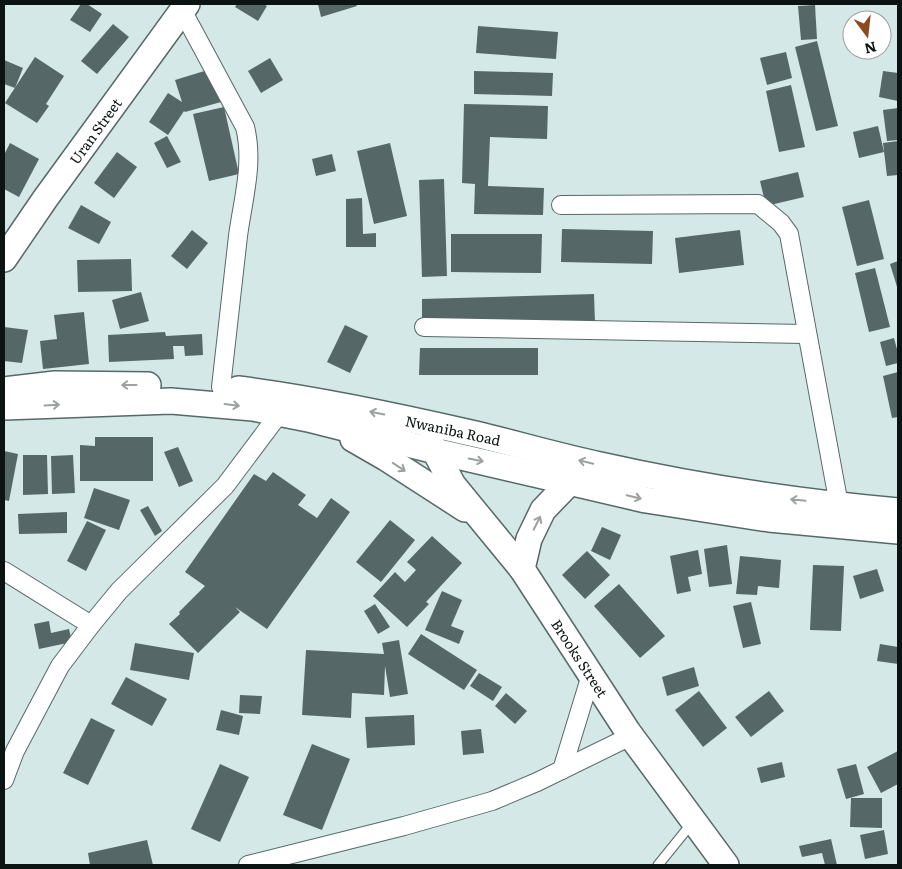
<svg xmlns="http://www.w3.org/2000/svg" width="902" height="869" font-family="Literata,serif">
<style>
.building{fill:#566768}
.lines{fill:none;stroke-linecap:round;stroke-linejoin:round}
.lane-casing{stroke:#566868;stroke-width:11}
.street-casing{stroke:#566868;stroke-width:20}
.secondary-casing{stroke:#566868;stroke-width:28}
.lane{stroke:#fff;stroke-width:9}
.street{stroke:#fff;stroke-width:18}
.secondary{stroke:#fff;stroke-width:25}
.oneway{stroke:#9ea1a1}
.labels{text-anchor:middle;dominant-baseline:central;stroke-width:4;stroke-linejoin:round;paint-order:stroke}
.street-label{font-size:14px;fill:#0c1313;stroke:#fff}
</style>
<rect width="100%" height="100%" fill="#d4e8e8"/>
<g class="building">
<polygon points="81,4 87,4 102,14 90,32 70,20"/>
<polygon points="237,4 263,4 267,6 258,21 235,7"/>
<polygon points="318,4 356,4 357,6 321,17"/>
<polygon points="815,5 817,39 801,40 798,6"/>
<polygon points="113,24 129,37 97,74 81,61"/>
<polygon points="478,26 558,32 556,59 476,53"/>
<polygon points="817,41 838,126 816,131 795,47"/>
<polygon points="786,52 792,78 767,85 760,58"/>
<polygon points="35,57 64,76 46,104 49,106 37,123 5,103"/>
<polygon points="270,58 283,80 261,93 248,71"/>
<polygon points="4,60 23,68 15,88 4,84"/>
<polygon points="211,69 221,102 185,112 184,111 168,135 149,122 168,93 182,102 175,80"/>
<polygon points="474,71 553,73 552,96 474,94"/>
<polygon points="883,71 898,73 898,101 879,97"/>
<polygon points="791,85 805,147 779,152 766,91"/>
<polygon points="464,104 548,106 547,139 490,137 488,186 544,188 543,215 474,214 475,184 462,183"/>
<polygon points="224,107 239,174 209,181 193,114"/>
<polygon points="898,108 898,140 887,141 883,110"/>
<polygon points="878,126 884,152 859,158 853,132"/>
<polygon points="167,136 181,162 167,168 154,143"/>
<polygon points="898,141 898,175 887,176 883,143"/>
<polygon points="10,143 39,159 19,197 4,189 4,155"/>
<polygon points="390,143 407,216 374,224 357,151"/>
<polygon points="117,152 137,167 114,198 94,183"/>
<polygon points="332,154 336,171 316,176 312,159"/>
<polygon points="798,172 804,197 766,206 760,181"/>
<polygon points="444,179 447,276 422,277 419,180"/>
<polygon points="362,198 363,234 376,233 376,247 346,247 346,199"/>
<polygon points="869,200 884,259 857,266 842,207"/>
<polygon points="81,205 111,222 99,244 68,228"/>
<polygon points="562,229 653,231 652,264 561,262"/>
<polygon points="192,230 208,243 187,269 171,256"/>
<polygon points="740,230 744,265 679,273 675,238"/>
<polygon points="451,234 542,234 541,273 451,272"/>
<polygon points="131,259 132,291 78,292 77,260"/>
<polygon points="898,261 898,290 890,264"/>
<polygon points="875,268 890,327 869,332 855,273"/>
<polygon points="141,292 149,321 120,329 112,300"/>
<polygon points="594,294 595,323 422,328 422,299"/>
<polygon points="84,312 89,364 43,369 40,341 57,339 54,315"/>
<polygon points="345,325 368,336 350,373 327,362"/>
<polygon points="4,327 28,330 22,363 4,361"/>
<polygon points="165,332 166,336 202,334 203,355 185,356 184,346 173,346 174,359 109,362 108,335"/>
<polygon points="894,338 898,353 898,363 886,366 880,342"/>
<polygon points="420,348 538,348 538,375 419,375"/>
<polygon points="898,372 898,417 892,418 883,376"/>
<polygon points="95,437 153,437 153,481 80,481 80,445 95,446"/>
<polygon points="178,447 193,481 179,487 164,452"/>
<polygon points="4,451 18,454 9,501 4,500"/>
<polygon points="23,455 47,455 48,494 23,495"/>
<polygon points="73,455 75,493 52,494 51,456"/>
<polygon points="273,472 306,495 298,505 317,518 331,498 350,512 267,629 235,607 240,612 198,653 169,624 180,614 179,612 205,586 185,572 254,474 266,481"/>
<polygon points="94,488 130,500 119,530 84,518"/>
<polygon points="148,506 162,531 155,536 140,510"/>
<polygon points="67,512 67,533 19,534 18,514"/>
<polygon points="390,520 415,540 381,582 356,562"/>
<polygon points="87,521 106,530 86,571 67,561"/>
<polygon points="602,527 621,535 610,560 591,551"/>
<polygon points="432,536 462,563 426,602 429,604 407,627 373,596 395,572 405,582 416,570 407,562"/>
<polygon points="727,545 732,584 709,587 704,549"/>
<polygon points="698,550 702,574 688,577 691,591 677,594 670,556"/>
<polygon points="587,551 610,575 585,599 562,575"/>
<polygon points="740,556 781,560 779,588 758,586 757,595 736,594"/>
<polygon points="813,565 844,566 841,631 810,630"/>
<polygon points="877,569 884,591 860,599 853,576"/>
<polygon points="619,584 665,636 640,658 594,606"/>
<polygon points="442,591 462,600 451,626 464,631 459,644 425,630"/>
<polygon points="751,602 761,644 743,648 733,606"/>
<polygon points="375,604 390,627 378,634 364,611"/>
<polygon points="49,621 51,633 69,629 72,642 39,649 34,624"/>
<polygon points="421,634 477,670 464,690 408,654"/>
<polygon points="399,640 408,694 390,697 385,666 384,695 352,693 351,718 302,715 306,650 384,654 382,643"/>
<polygon points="135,643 194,653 189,680 130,670"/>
<polygon points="880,644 898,647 898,664 877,661"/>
<polygon points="694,667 699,686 667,696 662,677"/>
<polygon points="479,673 502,687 493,701 470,686"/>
<polygon points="126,677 167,699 152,726 111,704"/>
<polygon points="699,691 727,728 703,747 675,710"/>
<polygon points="769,691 784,711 751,737 735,717"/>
<polygon points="506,693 527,711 515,724 495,706"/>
<polygon points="240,695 262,696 260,714 239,713"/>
<polygon points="221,710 243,716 239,735 216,730"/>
<polygon points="414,715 415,745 367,748 365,717"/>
<polygon points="91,718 115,730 88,785 63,773"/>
<polygon points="481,729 484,753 463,755 461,731"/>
<polygon points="312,744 350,759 322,830 283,815"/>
<polygon points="898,751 898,784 881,793 867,767"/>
<polygon points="782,762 785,777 761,783 757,768"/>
<polygon points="220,764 249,777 220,842 191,829"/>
<polygon points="856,764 864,794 846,799 837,769"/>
<polygon points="851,798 882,798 882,828 850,827"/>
<polygon points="884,830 888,854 865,859 860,835"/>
<polygon points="831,839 837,865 825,865 822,853 802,857 799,846"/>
<polygon points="147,840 153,865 90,865 88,853"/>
</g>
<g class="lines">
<g class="lane-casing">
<polyline id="lane" points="658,865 692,823"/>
</g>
<g class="street-casing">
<g id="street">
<path d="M182 10 245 127C254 163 243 199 238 236 232 286 227 337 221 387"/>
<polyline points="561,205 758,204 781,223 789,234 839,505"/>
<polyline points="424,327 807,334"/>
<polyline points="4,571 91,625"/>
<polyline points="562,770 591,675"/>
<polyline points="4,780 15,751 60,666 91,625 119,591 225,486 285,406"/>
<polyline points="248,865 404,826 492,801 537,782 631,736"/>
</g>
</g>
<g class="secondary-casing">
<g id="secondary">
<polyline points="4,259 45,199 187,4"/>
<path d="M238 389C317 399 397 416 475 434 517 444 558 456 600 465 698 487 798 502 898 511"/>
<polyline points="4,390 55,384 148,385"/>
<polyline points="4,407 171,401 253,408 308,419 435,451 646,500 769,519 898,531"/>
<polyline points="353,439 386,458 465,509"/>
<polyline points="430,442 453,485 522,569 628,732 726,865"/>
<polyline points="522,569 529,539 543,510 570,482"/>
</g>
</g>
<use href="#lane" class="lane"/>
<use href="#street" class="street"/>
<use href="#secondary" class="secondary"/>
</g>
<defs><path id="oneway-shaft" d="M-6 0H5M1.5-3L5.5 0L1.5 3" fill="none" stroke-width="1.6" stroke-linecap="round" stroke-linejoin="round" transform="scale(1.25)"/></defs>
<g class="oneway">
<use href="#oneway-shaft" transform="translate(129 385) rotate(-180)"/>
<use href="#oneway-shaft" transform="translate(52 405) rotate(-3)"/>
<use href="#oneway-shaft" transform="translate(232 405) rotate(7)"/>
<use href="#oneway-shaft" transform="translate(377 413) rotate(-168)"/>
<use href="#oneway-shaft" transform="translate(476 460) rotate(12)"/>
<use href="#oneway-shaft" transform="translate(586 462) rotate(-166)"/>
<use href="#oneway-shaft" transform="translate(399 467) rotate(33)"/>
<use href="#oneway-shaft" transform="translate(634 497) rotate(13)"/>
<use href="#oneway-shaft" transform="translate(798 500) rotate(-174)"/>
<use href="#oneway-shaft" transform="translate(537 523) rotate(-63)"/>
</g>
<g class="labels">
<g class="street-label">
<text transform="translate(95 131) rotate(-54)">Uran Street</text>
<text transform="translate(453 430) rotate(12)">Nwaniba Road</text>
<text transform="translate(580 658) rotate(57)">Brooks Street</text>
</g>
</g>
<rect width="902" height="869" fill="none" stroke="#0c1313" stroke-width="10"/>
<g transform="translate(867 35) rotate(165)"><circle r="24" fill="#ffffff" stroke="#9ea1a1"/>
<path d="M0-4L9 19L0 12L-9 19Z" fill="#8f4920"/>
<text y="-8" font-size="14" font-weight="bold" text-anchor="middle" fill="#0c1313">N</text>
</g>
</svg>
